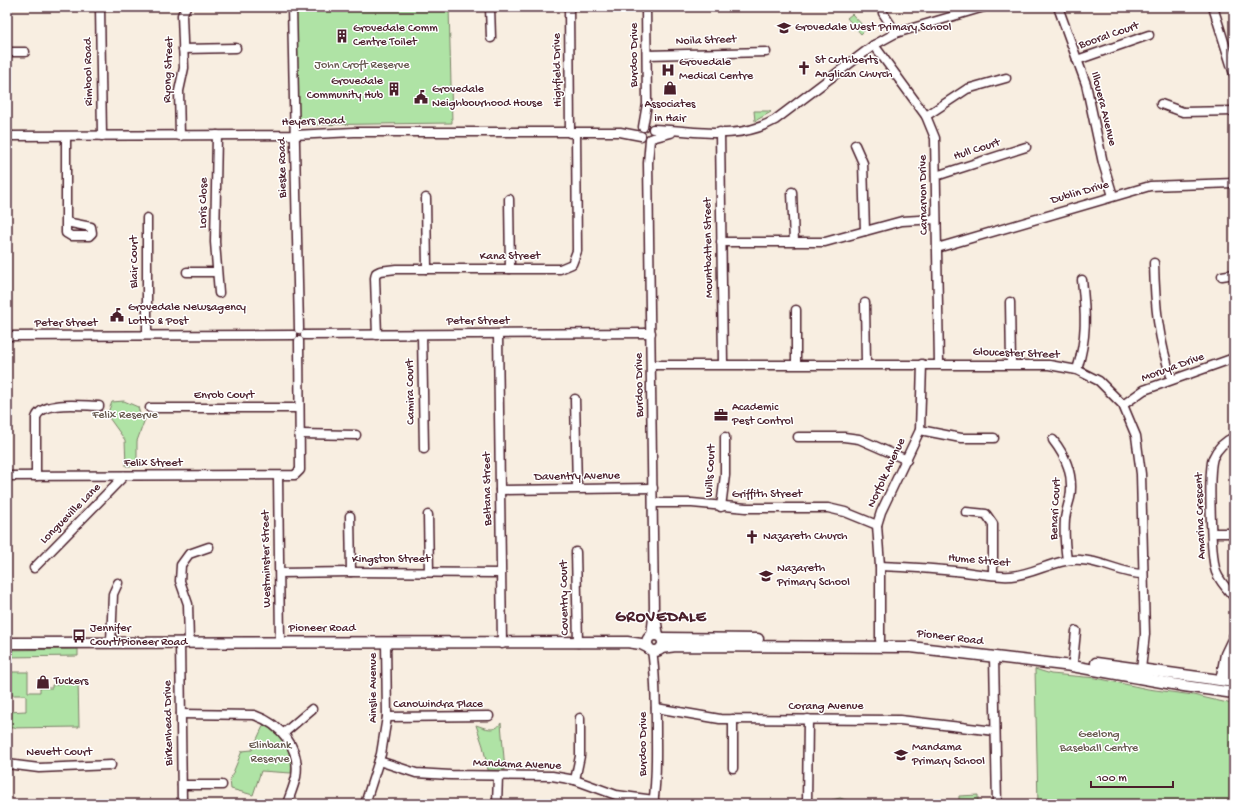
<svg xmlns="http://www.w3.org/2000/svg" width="1241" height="811" font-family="'Gochi Hand',sans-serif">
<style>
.green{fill:#afe3a5;stroke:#7c8168}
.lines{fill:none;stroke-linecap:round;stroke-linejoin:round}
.stream{stroke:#6b8699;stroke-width:1.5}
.minor-casing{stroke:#4a1f2b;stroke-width:11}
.major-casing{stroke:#4a1f2b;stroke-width:13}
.minor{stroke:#fff;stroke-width:8}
.major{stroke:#fff;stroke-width:10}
.labels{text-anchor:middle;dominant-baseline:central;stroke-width:3;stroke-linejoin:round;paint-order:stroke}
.poi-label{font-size:12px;fill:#4a1f2b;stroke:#fff;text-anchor:start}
.street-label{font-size:12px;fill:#4a1f2b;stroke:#fff}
.park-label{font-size:12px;fill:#685a50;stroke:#fff}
.district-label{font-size:16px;font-weight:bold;letter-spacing:1px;fill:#4a1f2b;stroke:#fff}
</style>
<rect width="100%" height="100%" fill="#f8eee1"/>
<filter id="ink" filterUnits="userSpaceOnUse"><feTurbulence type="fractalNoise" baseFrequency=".025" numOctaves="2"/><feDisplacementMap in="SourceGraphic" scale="8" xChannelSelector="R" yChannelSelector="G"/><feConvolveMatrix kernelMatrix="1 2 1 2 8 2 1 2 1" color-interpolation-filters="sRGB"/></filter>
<g filter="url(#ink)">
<g class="green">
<polygon points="296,7 449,7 452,123 298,125"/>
<polygon points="852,14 866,29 861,34 847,18"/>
<polygon points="754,111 770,111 771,112 755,121"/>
<polygon points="124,401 138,407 140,414 145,419 137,441 137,466 126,466 125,440 107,415 112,402"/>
<polygon points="78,649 78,656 7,657 7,650"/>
<polygon points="1035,669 1051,674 1096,678 1148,689 1193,695 1232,704 1234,699 1234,804 1038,804"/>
<polygon points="7,672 28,672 28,692 40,692 40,688 52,688 52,685 59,685 59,679 78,679 79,727 7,728 7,712 26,711 26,695 7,695"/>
<path d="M501 723 505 770H488L483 746 476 725C485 728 495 733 501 723Z"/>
<path d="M264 724C282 734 294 752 291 773L261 771 253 795 231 789 230 780 242 751 252 750Z"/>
<polygon points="978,795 978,804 959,804 959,796"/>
<polygon points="840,798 857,804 828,804 832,800"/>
</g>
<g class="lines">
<polyline class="stream" points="1234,764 1230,772 1234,779"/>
<g class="minor-casing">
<g id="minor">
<polyline points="100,7 102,136"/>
<polyline points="292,7 299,329"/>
<polyline points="490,7 491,38"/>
<polyline points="569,7 570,133"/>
<polyline points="882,7 883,13 896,33"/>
<polyline points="1058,7 1086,84 1103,163 1113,196"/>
<polyline points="1213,7 1234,74"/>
<polyline points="874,45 926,116 935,138 939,364"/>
<polyline points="183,49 236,48"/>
<polyline points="7,52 25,52"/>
<polyline points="647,55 766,52"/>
<polyline points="1077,60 1149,35"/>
<polyline points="1161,104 1183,112 1234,111"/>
<polyline points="926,116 967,89 1006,78"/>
<polyline points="643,127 647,104 646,7"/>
<path d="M653 129C694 130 737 142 775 120L874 45 896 33 984 7"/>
<polyline points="720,132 723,364"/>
<polyline points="217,135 215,242 219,293"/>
<polyline points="7,136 294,135 354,132 620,132 641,136"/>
<polyline points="180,136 179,91 184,68 182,15 186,7"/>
<polyline points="66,137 66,233 71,236 89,236 92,233 91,227 66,222"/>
<polyline points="652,138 671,133"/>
<polyline points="650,139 648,163 654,608 651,636"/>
<polyline points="855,145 863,163 865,231"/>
<polyline points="936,176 1026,147"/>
<polyline points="792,192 794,242"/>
<polyline points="426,198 427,269"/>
<polyline points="509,199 510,269"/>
<polyline points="147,218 147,330"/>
<polyline points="721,242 825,242 902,221 936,219"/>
<polyline points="937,248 1150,186 1234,183"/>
<path d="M1154 263C1155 305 1158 339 1172 379"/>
<polyline points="187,272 216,272"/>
<polyline points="1222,276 1234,274"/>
<polyline points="1010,302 1011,364"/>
<polyline points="865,303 866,364"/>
<polyline points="796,310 796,364"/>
<polyline points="498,334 502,644"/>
<polyline points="305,335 651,333"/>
<polyline points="377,335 375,278 376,273 380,271 396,269 560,269 572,264 577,251 576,133"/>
<polyline points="422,335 424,449"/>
<polyline points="7,336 293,335"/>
<polyline points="652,365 1049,365 1077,370 1099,381 1123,405 1136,436 1141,474 1145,634 1141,669"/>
<path d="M1077 370C1087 337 1086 314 1082 280"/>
<polyline points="575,399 577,488"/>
<polyline points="1123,405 1144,390 1234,358"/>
<polyline points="150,408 299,408"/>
<polyline points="920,430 961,438 994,438"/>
<polyline points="299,434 356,435"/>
<polyline points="798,437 844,437 859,439 907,460"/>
<path d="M1234 437C1225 441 1217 449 1213 458 1208 473 1211 557 1216 572 1220 582 1227 589 1234 597"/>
<path d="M1053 440C1067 458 1074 476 1070 498 1068 505 1066 512 1065 519 1064 533 1065 546 1067 560"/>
<polyline points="7,476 295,475 300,470 299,341"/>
<path d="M36 476V418C41 400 83 406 99 406"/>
<polyline points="278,476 280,642"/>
<polyline points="500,490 653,488"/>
<polyline points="654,503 692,503 746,508 828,508 845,512 877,525"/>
<polyline points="721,507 725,475 725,437"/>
<polyline points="966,512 986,514 993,524 993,575"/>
<polyline points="428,515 429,572"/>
<polyline points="350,516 351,572"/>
<polyline points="1212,533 1234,533"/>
<polyline points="576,552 578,643"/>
<path d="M880 566C908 567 937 569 965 572 980 574 996 577 1011 576 1036 574 1056 558 1081 560 1103 561 1122 574 1143 574"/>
<polyline points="34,568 124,476"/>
<polyline points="280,573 351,572 501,573"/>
<polyline points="656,618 659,636"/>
<polyline points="880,640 880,566 877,525 881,512 920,430 922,364"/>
<polyline points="111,642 113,594 118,583"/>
<polyline points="180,642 182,804"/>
<polyline points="189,642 188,604 180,581 181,565 189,554 209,547"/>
<path d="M652 650C656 677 656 705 656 733 656 757 657 780 653 804"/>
<polyline points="994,657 997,804"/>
<polyline points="1073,661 1076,631"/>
<polyline points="1220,681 1225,654 1234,635"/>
<polyline points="1227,681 1234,642"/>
<polyline points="656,708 720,719 900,720 995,731"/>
<path d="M181 714 254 715C280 724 301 747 296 777 294 786 290 795 287 804"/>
<polyline points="387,717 489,716"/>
<polyline points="284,733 312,709"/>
<polyline points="379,761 416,773 450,775 552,776 575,780 616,795 654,800"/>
<polyline points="7,764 39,768 111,765"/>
<polyline points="733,768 733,719"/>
<polyline points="575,780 580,756 580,718"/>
<polyline points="182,785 222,785"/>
<polyline points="365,804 381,754 387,717 386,642"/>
<polyline points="497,804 498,776"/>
<polyline points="807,804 808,719"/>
</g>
</g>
<g class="major-casing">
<g id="major">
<circle cx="655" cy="643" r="8"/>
<polyline points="662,638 758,639"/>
<polyline points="7,643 627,642 641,644 649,648"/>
<polyline points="661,648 676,646 911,647 1072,666 1184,686 1234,693"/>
<polyline points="1096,663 1234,682"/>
</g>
</g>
<use href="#minor" class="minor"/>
<use href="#major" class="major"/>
</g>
</g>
<defs>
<g id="school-bare" transform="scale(1.08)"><path d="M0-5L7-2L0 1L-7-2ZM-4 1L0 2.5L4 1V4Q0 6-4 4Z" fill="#4a1f2b" stroke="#fff" stroke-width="2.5" paint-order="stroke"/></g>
<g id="building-bare" transform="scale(1.08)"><path d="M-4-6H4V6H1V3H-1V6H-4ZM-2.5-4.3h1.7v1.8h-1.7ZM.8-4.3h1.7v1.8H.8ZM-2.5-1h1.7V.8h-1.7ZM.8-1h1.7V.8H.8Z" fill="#4a1f2b" stroke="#fff" stroke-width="2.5" paint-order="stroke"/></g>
<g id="church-bare" transform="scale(1.08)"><path d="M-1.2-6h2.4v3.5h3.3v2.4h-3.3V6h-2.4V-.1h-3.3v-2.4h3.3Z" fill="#4a1f2b" stroke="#fff" stroke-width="2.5" paint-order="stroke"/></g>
<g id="hospital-bare" transform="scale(1.08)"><path d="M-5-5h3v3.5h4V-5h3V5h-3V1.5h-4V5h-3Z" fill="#4a1f2b" stroke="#fff" stroke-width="2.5" paint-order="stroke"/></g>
<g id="shop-bare" transform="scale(1.08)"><path d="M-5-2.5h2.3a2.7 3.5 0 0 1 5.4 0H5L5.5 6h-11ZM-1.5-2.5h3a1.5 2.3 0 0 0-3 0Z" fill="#4a1f2b" stroke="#fff" stroke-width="2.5" paint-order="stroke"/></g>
<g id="civic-bare" transform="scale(1.08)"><path d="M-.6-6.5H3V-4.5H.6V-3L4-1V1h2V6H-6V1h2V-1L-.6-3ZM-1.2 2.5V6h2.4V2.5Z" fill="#4a1f2b" stroke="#fff" stroke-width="2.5" paint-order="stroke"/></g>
<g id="office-bare" transform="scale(1.08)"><path d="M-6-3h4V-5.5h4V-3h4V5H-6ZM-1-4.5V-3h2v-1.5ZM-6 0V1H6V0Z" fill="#4a1f2b" stroke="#fff" stroke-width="2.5" paint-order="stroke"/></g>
<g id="bus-bare" transform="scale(1.08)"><path d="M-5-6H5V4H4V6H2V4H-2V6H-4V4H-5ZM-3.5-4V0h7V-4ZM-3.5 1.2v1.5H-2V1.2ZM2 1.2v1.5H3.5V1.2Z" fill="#4a1f2b" stroke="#fff" stroke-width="2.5" paint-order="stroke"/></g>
</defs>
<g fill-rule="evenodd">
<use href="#school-bare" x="784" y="28"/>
<use href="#building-bare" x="342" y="36"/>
<use href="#church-bare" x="804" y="68"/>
<use href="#hospital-bare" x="668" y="70"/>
<use href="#shop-bare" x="670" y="88"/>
<use href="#building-bare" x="394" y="89"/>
<use href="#civic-bare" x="421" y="97"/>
<use href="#civic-bare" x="117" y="315"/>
<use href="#office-bare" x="721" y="415"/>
<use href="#church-bare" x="752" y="537"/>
<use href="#school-bare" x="766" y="576"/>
<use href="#bus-bare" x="79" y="636"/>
<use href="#shop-bare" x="43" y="682"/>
<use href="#school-bare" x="901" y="755"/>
</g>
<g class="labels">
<g class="poi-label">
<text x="795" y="28">Grovedale West Primary School</text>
<text x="353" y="29">Grovedale Comm<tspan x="353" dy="14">Centre Toilet</tspan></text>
<text x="815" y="61">St Cuthberts<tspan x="815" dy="14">Anglican Church</tspan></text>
<text x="679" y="63">Grovedale<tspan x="679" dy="14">Medical Centre</tspan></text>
<text x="383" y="82" text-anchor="end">Grovedale<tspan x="383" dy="14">Community Hub</tspan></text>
<text x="432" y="90">Grovedale<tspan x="432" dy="14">Neighbourhood House</tspan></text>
<text x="670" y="105" text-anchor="middle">Associates<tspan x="670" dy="14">in Hair</tspan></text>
<text x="128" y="308">Grovedale Newsagency<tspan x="128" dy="14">Lotto &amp; Post</tspan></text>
<text x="732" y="408">Academic<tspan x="732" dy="14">Pest Control</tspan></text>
<text x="763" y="537">Nazareth Church</text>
<text x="777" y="569">Nazareth<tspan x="777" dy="14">Primary School</tspan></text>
<text x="90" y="629">Jennifer<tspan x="90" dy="14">Court/Pioneer Road</tspan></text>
<text x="54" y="682">Tuckers</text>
<text x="912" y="748">Mandama<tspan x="912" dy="14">Primary School</tspan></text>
</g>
<g class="street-label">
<text transform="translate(1109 36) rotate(-19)">Booral Court</text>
<text transform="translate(706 41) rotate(-2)">Noila Street</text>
<text transform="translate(635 55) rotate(-90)">Burdoo Drive</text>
<text transform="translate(169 70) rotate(-88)">Ryong Street</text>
<text transform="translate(558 70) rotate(-91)">Highfield Drive</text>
<text transform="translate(89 72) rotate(-91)">Rimbool Road</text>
<text transform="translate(1103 109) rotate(76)">Illouera Avenue</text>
<text transform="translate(313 122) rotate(-2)">Heyers Road</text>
<text transform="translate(977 150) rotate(-18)">Hull Court</text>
<text transform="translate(283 168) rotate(-91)">Bieske Road</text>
<text transform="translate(1080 193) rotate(-16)">Dublin Drive</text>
<text transform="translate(924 195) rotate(-91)">Carnarvon Drive</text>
<text transform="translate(204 203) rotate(-89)">Loris Close</text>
<text transform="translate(709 248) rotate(-91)">Mountbatten Street</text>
<text x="510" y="257">Kana Street</text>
<text transform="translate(135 262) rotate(-90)">Blair Court</text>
<text x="478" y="322">Peter Street</text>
<text x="66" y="324">Peter Street</text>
<text transform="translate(1016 354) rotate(2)">Gloucester Street</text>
<text transform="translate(1173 368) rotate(-20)">Moruya Drive</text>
<text transform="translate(640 385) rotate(-91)">Burdoo Drive</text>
<text transform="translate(411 392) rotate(-91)">Camira Court</text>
<text x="224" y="396">Enrob Court</text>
<text x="153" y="464">Felix Street</text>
<text transform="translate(711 471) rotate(-87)">Wills Court</text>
<text transform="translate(887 473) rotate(-65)">Norfolk Avenue</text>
<text transform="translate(577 477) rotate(-1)">Daventry Avenue</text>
<text transform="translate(488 489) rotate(-91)">Beltana Street</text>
<text x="767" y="495">Griffith Street</text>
<text transform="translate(1056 509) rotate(-87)">Benari Court</text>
<text transform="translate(71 514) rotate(-45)">Longueville Lane</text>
<text transform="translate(1201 516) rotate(-92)">Amarina Crescent</text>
<text transform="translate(267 559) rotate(-91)">Westminster Street</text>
<text x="391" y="560">Kingston Street</text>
<text transform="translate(979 561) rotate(5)">Hume Street</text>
<text transform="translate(565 598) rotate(-91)">Coventry Court</text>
<text x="322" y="629">Pioneer Road</text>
<text transform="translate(950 638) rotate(7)">Pioneer Road</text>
<text transform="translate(374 688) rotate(-90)">Ainslie Avenue</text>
<text x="438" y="705">Canowindra Place</text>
<text x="826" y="707">Corang Avenue</text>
<text transform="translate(169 723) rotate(-91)">Birkenhead Drive</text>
<text transform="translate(644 744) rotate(-90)">Burdoo Drive</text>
<text x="59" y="753">Nevett Court</text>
<text transform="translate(517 765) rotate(2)">Mandama Avenue</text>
</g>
<g class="park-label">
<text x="362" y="66">John Croft Reserve</text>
<text x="125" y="416">Felix Reserve</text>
<text x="1099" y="735">Geelong<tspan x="1099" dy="14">Baseball Centre</tspan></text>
<text x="270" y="746">Elinbank<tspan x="270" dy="14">Reserve</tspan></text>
</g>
<g class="district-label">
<text x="661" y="618">GROVEDALE</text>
</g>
</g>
<rect width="1241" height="811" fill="none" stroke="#fff" stroke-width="24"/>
<rect x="12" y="12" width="1217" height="787" fill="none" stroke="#4a1f2b" stroke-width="1.5" filter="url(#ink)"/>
<path d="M1091 781v6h82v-6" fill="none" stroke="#4a1f2b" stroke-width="2"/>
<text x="1097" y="781" font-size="12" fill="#4a1f2b" stroke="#ffffff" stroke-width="3" paint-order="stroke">100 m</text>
</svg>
